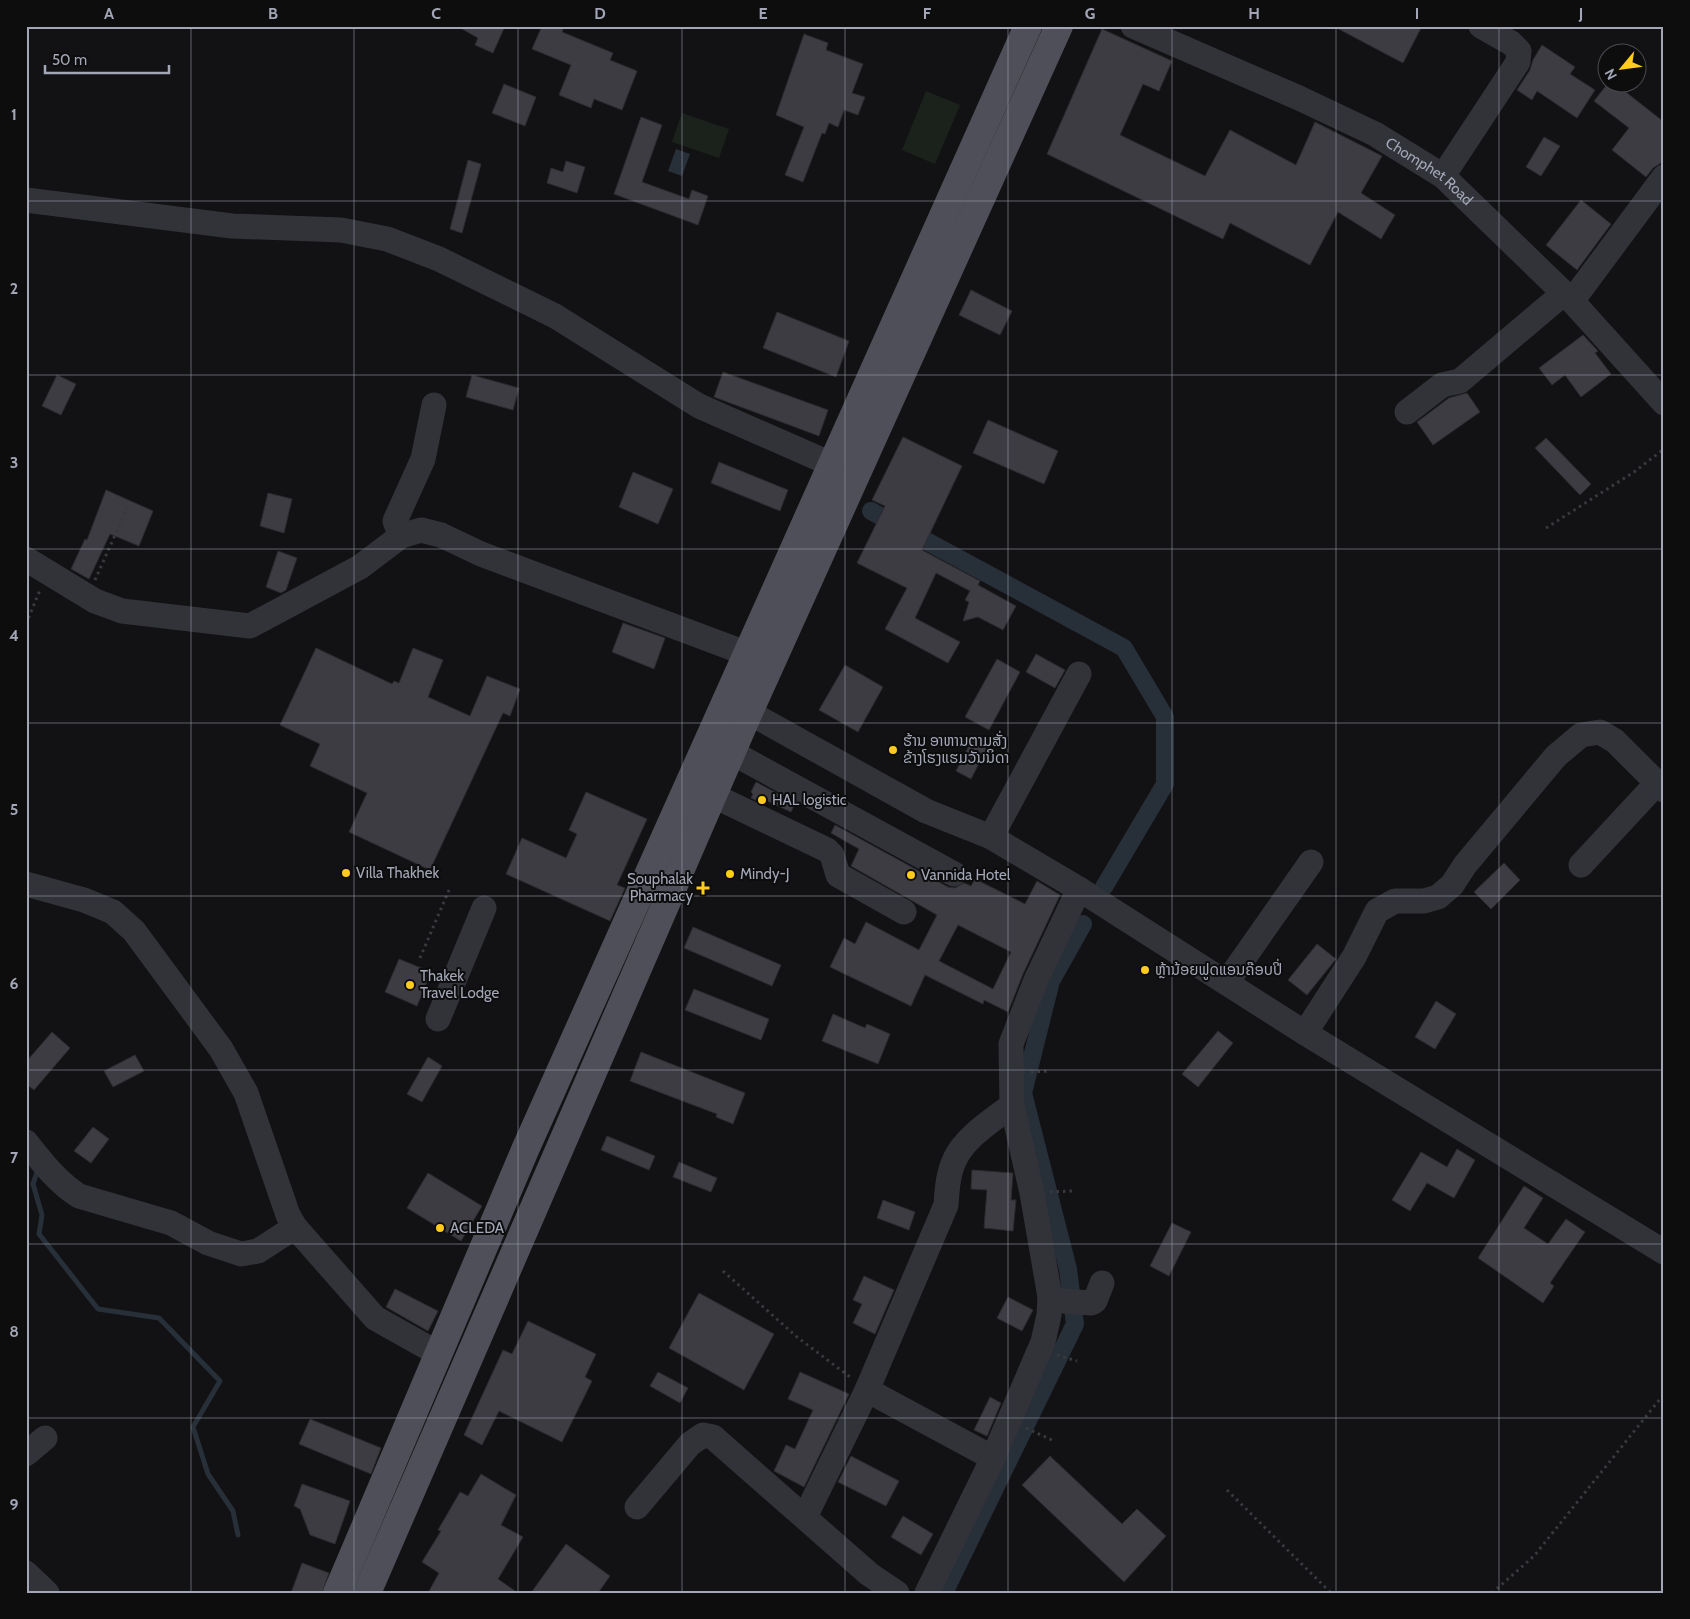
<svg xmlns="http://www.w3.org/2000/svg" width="1690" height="1619" font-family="Cabin,'Noto Sans Lao',sans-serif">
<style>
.green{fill:#1a221b}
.water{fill:#272f38}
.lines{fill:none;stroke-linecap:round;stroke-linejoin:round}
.stream{stroke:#272f38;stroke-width:5}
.canal{stroke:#272f38;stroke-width:18}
.building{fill:#3c3c42;stroke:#2c2b30;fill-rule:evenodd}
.path{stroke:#383a40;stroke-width:3;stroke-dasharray:2.5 4;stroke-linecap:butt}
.minor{stroke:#323339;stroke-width:25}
.major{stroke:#4e4f58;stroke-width:28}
.grid{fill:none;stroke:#a2a6b6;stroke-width:1;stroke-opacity:0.55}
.poi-dot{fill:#ffcc1e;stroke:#0d0d0e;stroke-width:2}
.labels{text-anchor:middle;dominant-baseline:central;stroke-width:4;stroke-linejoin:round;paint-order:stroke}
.street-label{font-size:15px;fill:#a2a6b6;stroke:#0d0d0e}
.poi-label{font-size:15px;fill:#a2a6b6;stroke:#0d0d0e;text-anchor:start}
.neatline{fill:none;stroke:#a2a6b6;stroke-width:2}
.grid-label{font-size:16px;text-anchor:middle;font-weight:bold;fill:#a2a6b6}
</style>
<rect width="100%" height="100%" fill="#121214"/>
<g class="green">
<polygon points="926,91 960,105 935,164 902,150"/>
<polygon points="682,113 729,129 719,158 672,142"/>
</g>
<polygon class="water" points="676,149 690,154 682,176 668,171"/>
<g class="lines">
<polyline class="stream" points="38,1169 33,1184 42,1215 39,1234 98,1309 159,1318 220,1381 193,1427 208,1474 233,1511 238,1535"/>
<g class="canal">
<polyline points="871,511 1124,648 1165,717 1165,784 1104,887"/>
<polyline points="944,1593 1075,1324 1068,1269 1023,1093 1051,981 1083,924"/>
</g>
</g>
<g class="building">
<polygon points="457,26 505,26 493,53 475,45 478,38"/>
<polygon points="542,26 564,26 562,32 613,53 610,60 637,71 622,110 594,99 591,108 559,95 571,65 532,49"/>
<polygon points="1333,26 1422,26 1403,63"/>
<polygon points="1102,29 1172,61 1159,91 1143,84 1120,135 1205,176 1230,130 1296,165 1315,122 1382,156 1361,193 1395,215 1381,239 1338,212 1310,265 1230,223 1223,239 1047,154"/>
<polygon points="804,34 828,43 826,50 863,64 852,93 865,97 858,115 844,110 838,127 829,123 825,134 822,133 803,182 785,175 804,127 776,115"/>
<polygon points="1542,45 1575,67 1570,74 1595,90 1577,118 1537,91 1532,100 1517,90 1530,70 1533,60"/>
<polygon points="1609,82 1613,82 1664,122 1664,161 1653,168 1646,177 1612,150 1629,128 1594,101"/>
<polygon points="504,84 536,97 525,126 492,113"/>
<polygon points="641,117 662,125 642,182 689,199 692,190 708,196 698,225 614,194"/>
<polygon points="1544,137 1560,146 1541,176 1526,167"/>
<polygon points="468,160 481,164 462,233 450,229"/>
<polygon points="566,161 585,167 577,193 547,183 551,168 563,172"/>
<polygon points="1581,200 1611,224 1577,270 1546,245"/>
<polygon points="971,290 1012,311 1000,335 959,315"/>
<polygon points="777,312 849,341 836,377 763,348"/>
<polygon points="1583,335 1598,351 1595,353 1611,374 1581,397 1565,375 1552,385 1539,368"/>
<polygon points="723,372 828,410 819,436 714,397"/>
<polygon points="57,375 76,384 61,415 42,406"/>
<polygon points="472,375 519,388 513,410 466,397"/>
<polygon points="1467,393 1480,412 1433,445 1417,422 1449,398"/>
<polygon points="988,420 1058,451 1044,484 973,453"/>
<polygon points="903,437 962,466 922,550 980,581 978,585 1016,606 1003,630 978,617 963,621 969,602 965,600 970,591 936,573 915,618 960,642 948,663 885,629 907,588 857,563 885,506 872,500"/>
<polygon points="1546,438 1591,484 1580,495 1535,448"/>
<polygon points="719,462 788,490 780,511 711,483"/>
<polygon points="633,472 673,489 658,524 619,507"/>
<polygon points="106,490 153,511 139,546 110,534 89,579 71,569 85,539 87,540"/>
<polygon points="268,493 292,499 284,533 260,526"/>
<polygon points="278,551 297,558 286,590 281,593 266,587"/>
<polygon points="623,623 665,638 654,669 612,652"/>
<polygon points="316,648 392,684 394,681 399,683 413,648 443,660 428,697 470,716 487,676 520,689 510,716 503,713 430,870 349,832 367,793 310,766 320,744 280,725"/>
<polygon points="1036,654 1065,670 1055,688 1026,672"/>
<polygon points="997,659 1020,672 989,730 965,717"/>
<polygon points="845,665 883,687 858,732 819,710"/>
<polygon points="973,738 988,746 971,779 956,771"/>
<polygon points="756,782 795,803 791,812 765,800 764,804 751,798 753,794 751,792"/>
<polygon points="586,792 647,819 617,885 625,888 610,921 506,874 522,838 566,858 577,834 569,830"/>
<path d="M835 825 948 887 955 888 964 883 971 886 975 879 1025 904 1037 881 1060 895 1023 974 1008 1012 984 1000 983 1004 925 975 911 1006 830 967 844 938 855 944 866 922 919 950 937 915 851 866 859 849 831 833ZM958 925 1011 952 993 989 939 961Z"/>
<polygon points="1504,863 1520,880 1491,909 1474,892"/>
<polygon points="693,927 781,965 772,986 684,948"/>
<polygon points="1317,944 1336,959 1307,995 1288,980"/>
<polygon points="399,959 431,972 417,1006 385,992"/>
<polygon points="694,989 769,1019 761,1040 685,1010"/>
<polygon points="1436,1001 1456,1014 1435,1049 1415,1037"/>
<polygon points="833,1014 865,1028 867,1024 890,1034 878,1064 822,1041"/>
<polygon points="1218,1031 1233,1043 1198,1087 1182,1074"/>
<polygon points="52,1032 70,1048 34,1090 26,1084 26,1062"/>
<polygon points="641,1052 745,1093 733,1124 716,1117 717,1114 630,1081"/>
<polygon points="135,1055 144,1071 113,1087 104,1071"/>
<polygon points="428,1057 442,1066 422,1102 407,1094"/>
<polygon points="93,1127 109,1139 91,1163 74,1151"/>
<polygon points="607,1136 655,1156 649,1170 601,1150"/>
<polygon points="1457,1149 1475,1160 1454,1198 1427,1183 1410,1211 1392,1200 1421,1152 1447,1167"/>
<polygon points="679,1162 717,1178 711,1192 673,1177"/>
<polygon points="972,1170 1013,1173 1011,1200 1016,1200 1013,1231 984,1228 987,1190 971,1189"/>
<polygon points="428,1173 482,1206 461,1241 407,1208"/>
<polygon points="1524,1186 1543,1198 1524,1228 1548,1244 1566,1219 1585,1232 1550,1283 1554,1286 1543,1303 1478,1258"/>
<polygon points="883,1200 915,1212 909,1230 877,1218"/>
<polygon points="1172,1223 1191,1232 1169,1276 1150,1266"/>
<polygon points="864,1276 894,1290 875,1334 853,1323 862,1304 853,1300"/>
<polygon points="395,1289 438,1311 428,1331 386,1307"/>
<polygon points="699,1293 774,1334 744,1390 669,1348"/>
<polygon points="1008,1297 1033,1310 1022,1331 997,1318"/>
<polygon points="528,1321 596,1354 585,1377 592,1381 562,1442 499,1411 482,1445 464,1435 503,1350 512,1354"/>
<polygon points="658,1372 688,1388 680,1403 650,1386"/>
<polygon points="800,1372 849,1394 804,1487 774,1471 786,1445 795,1449 813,1410 788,1399"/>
<polygon points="990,1397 1001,1403 987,1436 974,1430"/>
<polygon points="310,1419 381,1448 371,1474 299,1444"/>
<polygon points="851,1456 899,1481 886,1506 838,1482"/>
<polygon points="1050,1456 1122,1524 1137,1509 1166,1536 1124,1582 1022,1485"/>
<polygon points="481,1474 516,1495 501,1525 523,1537 498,1579 518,1593 428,1593 439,1573 422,1562 441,1531 438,1530 460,1492 468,1496"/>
<polygon points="302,1484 350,1501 335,1544 310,1535 300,1509 294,1506"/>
<polygon points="903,1516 933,1534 921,1555 891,1537"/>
<polygon points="566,1544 610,1576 598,1593 531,1593"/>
<polygon points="302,1563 329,1573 322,1593 291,1593"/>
</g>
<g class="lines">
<g class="path">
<polyline points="1546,528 1634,472 1664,449"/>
<polyline points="95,580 128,506"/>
<polyline points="26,624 40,590"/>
<polyline points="420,958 449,890"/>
<polyline points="1031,1072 1049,1071"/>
<polyline points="1050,1192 1072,1191"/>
<polyline points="723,1271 797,1337 850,1377"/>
<polyline points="1057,1355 1077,1361"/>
<polyline points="1026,1428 1054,1441"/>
<polyline points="1227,1490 1331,1593"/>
<polyline points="1492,1593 1534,1556 1664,1394"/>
</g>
<g class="minor">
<path id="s1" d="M1133 26 1299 98 1375 134 1443 176 1572 301 1664 403"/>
<polyline points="1443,176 1518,62 1519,51 1511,43 1481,26"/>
<polyline points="26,200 232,226 341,230 387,239 439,259 555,316 699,406 831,464"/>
<polyline points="1572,301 1664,177"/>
<polyline points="1407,412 1442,385 1460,381 1564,293"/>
<polyline points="401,536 395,521 423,459 434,405"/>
<polyline points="26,559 95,601 122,611 250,626 360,567 401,536 421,530 441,535 481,554 748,654"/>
<polyline points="732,703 926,811 991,837 1079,889 1305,1033 1664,1252"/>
<polyline points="731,752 954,874"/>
<polyline points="712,795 827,850 832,855 838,875 904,912"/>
<polyline points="991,837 1079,674"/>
<polyline points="1581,865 1657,783"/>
<polyline points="26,884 84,900 113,912 134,931 221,1049 246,1093 288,1215 295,1227 375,1318 439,1354"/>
<polyline points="1227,982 1311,862"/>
<polyline points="438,1019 484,908"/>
<polyline points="1305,1033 1354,957 1377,911 1395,901 1424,901 1438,897 1452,885 1465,865 1556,756 1581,735 1600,732 1615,741 1664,790"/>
<path d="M26 1142C42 1162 57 1182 79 1196L171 1223 208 1243 241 1254 258 1251 295 1227"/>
<polyline points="1050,1300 1091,1303 1095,1301 1102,1283"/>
<polyline points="867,1390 993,1458"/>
<polyline points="26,1454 45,1438"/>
<polyline points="637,1507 690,1444 703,1435 713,1437 869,1574 897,1593"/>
<path d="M805 1517 867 1390 946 1205C947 1190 948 1173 955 1159 965 1137 993 1120 1012 1105"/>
<polyline points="26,1573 47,1593"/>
<polyline points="927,1593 993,1458 1043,1342 1049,1315 1050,1297 1032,1193 1012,1105 1011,1044 1036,980 1079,889"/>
</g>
<g class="major">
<polyline points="337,1593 525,1150 1028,26"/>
<polyline points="367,1593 749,712 1059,26"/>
</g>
</g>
<path class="grid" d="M191 26V1593M354 26V1593M518 26V1593M682 26V1593M845 26V1593M1008 26V1593M1172 26V1593M1336 26V1593M1499 26V1593M26 201H1664M26 375H1664M26 549H1664M26 723H1664M26 896H1664M26 1070H1664M26 1244H1664M26 1418H1664"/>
<g class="poi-dot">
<circle cx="893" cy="750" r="5"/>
<circle cx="762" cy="800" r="5"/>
<circle cx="346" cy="873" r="5"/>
<circle cx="730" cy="874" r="5"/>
<circle cx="911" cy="875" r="5"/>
<path d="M700.5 880.5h5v5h5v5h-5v5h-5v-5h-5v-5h5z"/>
<circle cx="1145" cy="970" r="5"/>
<circle cx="410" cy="985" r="5"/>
<circle cx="440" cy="1228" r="5"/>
</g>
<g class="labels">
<g class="street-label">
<text stroke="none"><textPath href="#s1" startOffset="331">Chomphet Road</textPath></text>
</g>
<g class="poi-label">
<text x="903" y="741">ຮ້ານ ອາຫານຕາມສັ່ງ<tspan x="903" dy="17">ຂ້າງໂຮງແຮມວັນນິດາ</tspan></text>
<text x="772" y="800">HAL logistic</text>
<text x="356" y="873">Villa Thakhek</text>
<text x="740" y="874">Mindy-J</text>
<text x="921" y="875">Vannida Hotel</text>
<text x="693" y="879" text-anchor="end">Souphalak<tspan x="693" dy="17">Pharmacy</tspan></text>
<text x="1155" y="970">ຫຼ້ານ້ອຍຟູດແອນຄ໊ອບປີ່</text>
<text x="420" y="976">Thakek<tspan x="420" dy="17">Travel Lodge</tspan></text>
<text x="450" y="1228">ACLEDA</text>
</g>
</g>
<rect width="1690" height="1619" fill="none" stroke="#0d0d0e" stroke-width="55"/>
<g transform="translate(1622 68) rotate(241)"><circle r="24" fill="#0d0d0e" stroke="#494a51"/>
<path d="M0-4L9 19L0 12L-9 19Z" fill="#ffcc1e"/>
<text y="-8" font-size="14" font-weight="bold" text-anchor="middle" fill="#a2a6b6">N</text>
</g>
<path d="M45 65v8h124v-8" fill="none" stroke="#a2a6b6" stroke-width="2.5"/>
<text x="52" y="65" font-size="15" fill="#a2a6b6" stroke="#0d0d0e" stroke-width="4" paint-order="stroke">50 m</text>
<rect x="28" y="28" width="1634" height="1564" class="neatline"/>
<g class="grid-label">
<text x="109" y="19">A</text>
<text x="273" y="19">B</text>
<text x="436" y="19">C</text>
<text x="600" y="19">D</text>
<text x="763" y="19">E</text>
<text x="927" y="19">F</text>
<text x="1090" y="19">G</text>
<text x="1254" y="19">H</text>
<text x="1417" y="19">I</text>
<text x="1581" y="19">J</text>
<text x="14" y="120">1</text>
<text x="14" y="294">2</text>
<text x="14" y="468">3</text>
<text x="14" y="641">4</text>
<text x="14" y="815">5</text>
<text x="14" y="989">6</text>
<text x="14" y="1163">7</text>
<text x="14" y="1337">8</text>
<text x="14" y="1510">9</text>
</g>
</svg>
